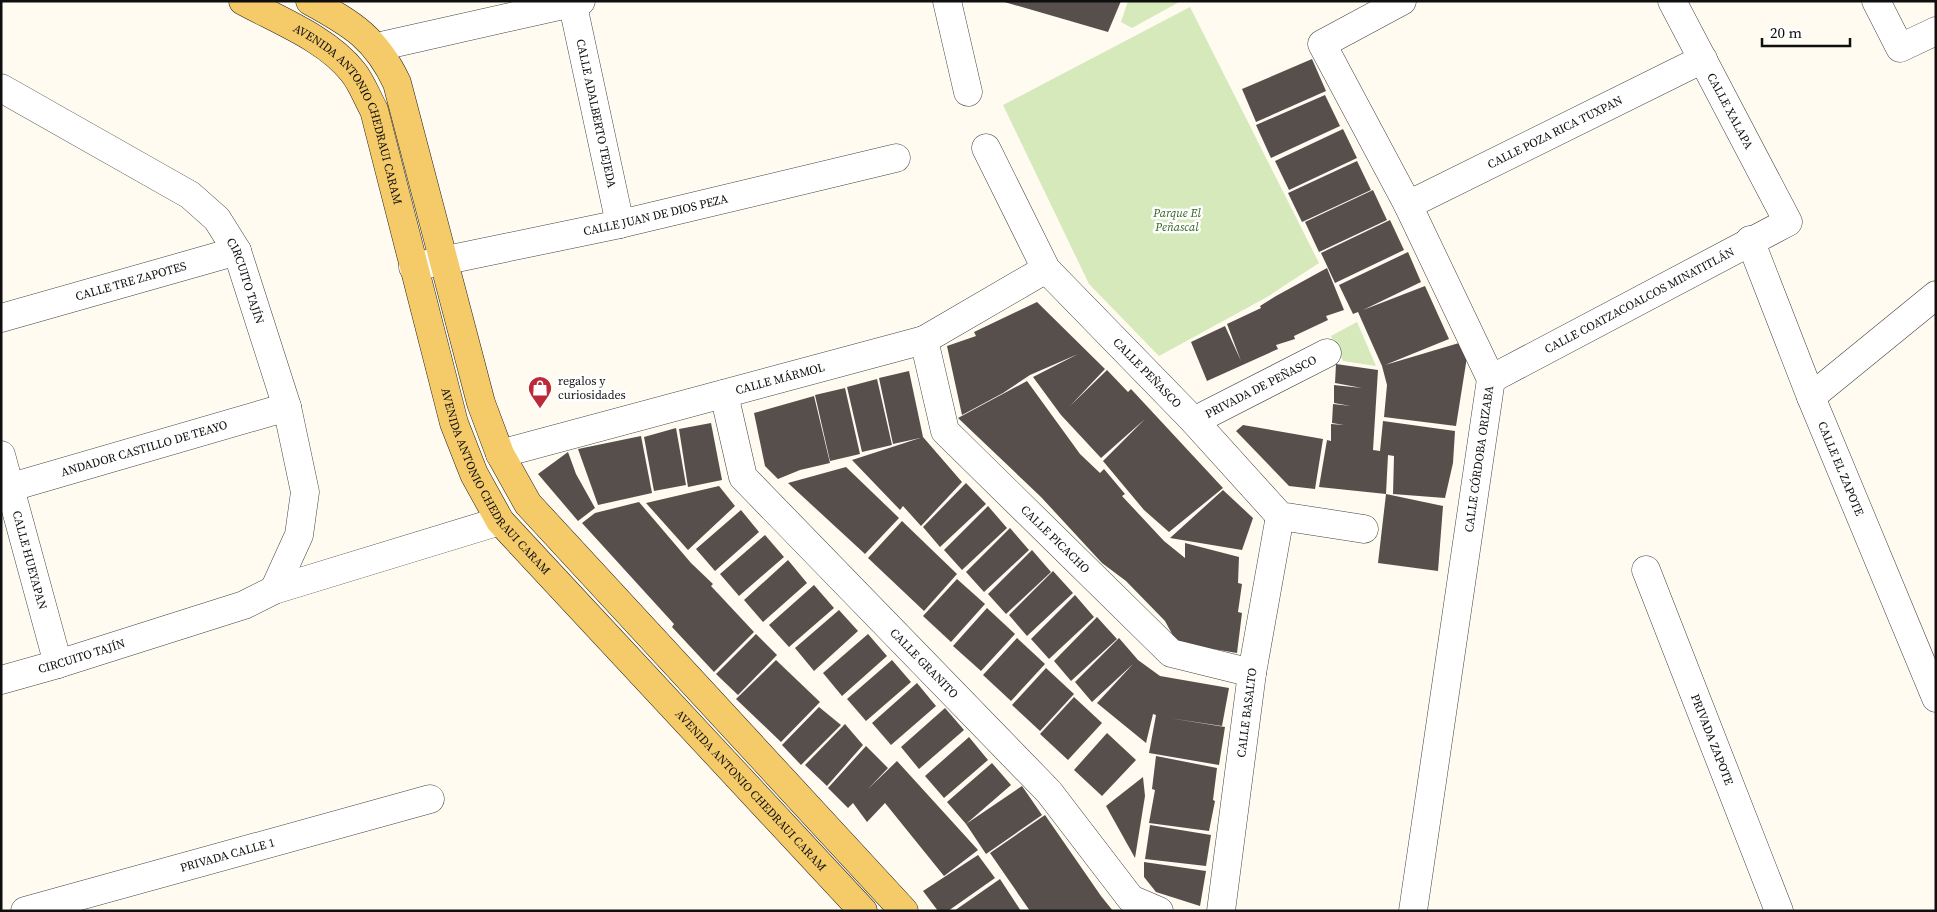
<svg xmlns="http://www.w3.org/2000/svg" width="1937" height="912" font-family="'Source Serif 4',serif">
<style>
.green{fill:#d5e9ba}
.building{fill:#574f4b}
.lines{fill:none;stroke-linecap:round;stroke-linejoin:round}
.street-casing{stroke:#424242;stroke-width:29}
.primary-casing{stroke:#202020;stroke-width:29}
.street{stroke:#fff;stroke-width:28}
.primary{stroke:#f5cb6a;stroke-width:28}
.labels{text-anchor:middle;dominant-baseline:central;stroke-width:5;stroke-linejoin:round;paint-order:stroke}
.street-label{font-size:12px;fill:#0f0f0f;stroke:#fff}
.park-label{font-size:12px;font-style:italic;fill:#326520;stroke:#fff}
.poi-label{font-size:12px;fill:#0f0f0f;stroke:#fff;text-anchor:start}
</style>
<rect width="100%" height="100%" fill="#fffbf0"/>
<g class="green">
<polygon points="1128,1 1181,1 1132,28 1121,22"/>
<polygon points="1190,7 1319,263 1267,297 1159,356 1089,284 1003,105"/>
<polygon points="1357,322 1376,366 1343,361 1331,336"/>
</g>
<g class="building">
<polygon points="1001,1 1121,1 1108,32"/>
<polygon points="1312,59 1326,91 1256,122 1242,89"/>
<polygon points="1325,95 1340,126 1271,158 1256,125"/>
<polygon points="1343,129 1357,158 1289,190 1275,161"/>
<polygon points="1357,161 1371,190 1302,222 1288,193"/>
<polygon points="1373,190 1387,220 1319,252 1305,222"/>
<polygon points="1390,220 1404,250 1335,283 1321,253"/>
<polygon points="1408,252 1421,282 1363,310 1425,286 1449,339 1385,365 1459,343 1467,357 1456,426 1384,417 1387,385 1382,366 1358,312 1353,314 1339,285"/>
<polygon points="1327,268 1344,310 1326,316 1328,320 1294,336 1295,339 1276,345 1278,349 1207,381 1191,342 1225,326 1241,361 1227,324 1261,308 1260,306 1276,296"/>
<polygon points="1037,302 1105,369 1070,406 1107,370 1128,392 1131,389 1223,488 1169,532 1144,510 1103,461 1145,419 1101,458 1061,415 1033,377 1078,354 1030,375 1003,393 962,415 947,346 976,336 974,332"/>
<polygon points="1336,364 1378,370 1373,450 1380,451 1383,421 1455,431 1453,463 1445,498 1393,494 1394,456 1388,455 1386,494 1319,487 1327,440 1331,441 1331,424 1344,425 1332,423 1333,404 1351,406 1334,403 1334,385 1362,388 1335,383"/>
<polygon points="909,371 923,437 962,482 921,526 903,506 900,510 852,460 920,438 893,444 879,378"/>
<polygon points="877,379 892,445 862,452 847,387"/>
<polygon points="1027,381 1080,454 1100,473 1104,469 1125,494 1122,496 1164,541 1185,558 1185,543 1239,557 1238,583 1242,584 1238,612 1242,613 1237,653 1177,643 1165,621 1126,581 1102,563 1041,497 958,418"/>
<polygon points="845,388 860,454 830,461 815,395"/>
<polygon points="814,396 830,463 800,470 778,479 765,466 754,413"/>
<polygon points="711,423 722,480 688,487 679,429"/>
<polygon points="1243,425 1323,439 1315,489 1289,486 1236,431"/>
<polygon points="676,428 686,485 654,491 644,437"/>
<polygon points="641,436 652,493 598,505 578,449"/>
<polygon points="568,452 576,474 595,508 578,521 538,474"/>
<polygon points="846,467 899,518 865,554 788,483"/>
<polygon points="966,483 986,504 940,547 923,527"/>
<polygon points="719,486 735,506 688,550 646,503"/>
<polygon points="1223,490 1253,518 1242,550 1170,538"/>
<polygon points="1386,494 1443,506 1438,571 1378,563"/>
<polygon points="639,502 691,563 713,584 711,586 754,632 714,672 672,627 674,624 582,523 595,513"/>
<polygon points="988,506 1007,528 962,570 944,550"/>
<polygon points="741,510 759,532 715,571 696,549"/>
<polygon points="902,521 957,574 924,611 868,558"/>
<polygon points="1010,528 1029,550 984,592 966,572"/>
<polygon points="765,535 784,557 739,596 720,574"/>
<polygon points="1032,550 1051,572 1006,614 988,594"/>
<polygon points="788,560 807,583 763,622 744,600"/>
<polygon points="1053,571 1073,593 1027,636 1009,615"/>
<polygon points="957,579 985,604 951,642 923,616"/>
<polygon points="814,585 834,608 789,647 769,625"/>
<polygon points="1075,595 1094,617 1049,659 1031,639"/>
<polygon points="987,608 1015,634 981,671 953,646"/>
<polygon points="839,610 858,631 814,671 795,648"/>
<polygon points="1097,617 1117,639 1071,681 1054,661"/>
<polygon points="756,634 777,655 738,695 716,674"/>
<polygon points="868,634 887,656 842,696 823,673"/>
<polygon points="1017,638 1045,664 1011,701 983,675"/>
<polygon points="1119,638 1138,660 1160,676 1229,688 1222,726 1169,718 1225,727 1219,765 1149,753 1156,715 1153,714 1146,743 1097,703 1133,664 1092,702 1075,682"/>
<polygon points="776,660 820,702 781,742 736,699"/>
<polygon points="892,660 911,682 866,721 847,699"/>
<polygon points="1046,668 1074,694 1040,731 1012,705"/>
<polygon points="917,683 936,706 891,745 872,723"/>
<polygon points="1074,697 1102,723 1068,760 1040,734"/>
<polygon points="819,707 841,725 801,765 782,745"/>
<polygon points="945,708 964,730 919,769 901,747"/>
<polygon points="845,724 863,745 827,786 805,765"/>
<polygon points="1107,733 1136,760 1102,796 1074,770"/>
<polygon points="969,737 988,760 944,798 925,776"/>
<polygon points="866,746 888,768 868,789 897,761 978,850 944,876 885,803 867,822 853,803 848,808 828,788"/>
<polygon points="1156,756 1217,768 1213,800 1215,801 1209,831 1149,823 1155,790 1152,789"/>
<polygon points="992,763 1011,785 966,824 1022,786 1042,815 986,854 966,824 947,802"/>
<polygon points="1143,777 1145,796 1135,858 1106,806"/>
<polygon points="1045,815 1101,896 1113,911 1030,911 990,853"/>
<polygon points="1150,825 1211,835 1206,866 1145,859"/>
<polygon points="978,855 995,878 948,911 938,911 923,891"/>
<polygon points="1144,862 1206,871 1200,906 1156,892 1144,877"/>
<polygon points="1000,879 1021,911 954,911"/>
</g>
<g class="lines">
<g class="street-casing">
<g id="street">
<path id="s1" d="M572 1 620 224"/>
<polyline points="947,1 968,92"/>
<polyline points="1402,1 1322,44 1408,205 1491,379 1413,911"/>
<polyline points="1876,1 1900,48 1936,31"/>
<polyline points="377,47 581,1"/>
<path id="s2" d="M1 88 190 195 217 219 237 251 287 407 305 492 299 535 274 590"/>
<path id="s3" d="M986 148 1046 269 1194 421 1280 516 1364 529"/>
<path id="s4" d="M1408 205 1703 59"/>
<path id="s5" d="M1750 240 1811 397 1936 698"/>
<path id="s6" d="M413 267 620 224 896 158"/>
<path id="s7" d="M1 318 237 251"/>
<path id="s8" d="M924 340 945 431 1171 653 1252 673"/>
<path id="s9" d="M1491 379 1788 222 1672 1"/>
<path id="s10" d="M724 394 743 477 1049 792 1131 899 1159 911"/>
<polyline points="1811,397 1936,295"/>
<path id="s11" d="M1194 421 1327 353"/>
<path id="s12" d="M500 454 924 340 1046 269"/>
<path id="s13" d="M1 455 58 664"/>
<path id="s14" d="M1 490 287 407"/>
<path id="s15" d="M1646 570 1779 911"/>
<path id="s16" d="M1 680 58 664 244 605 274 590 500 521"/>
<path id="s17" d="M25 911 430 799"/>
<path id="s18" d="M1221 911 1252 673 1280 516"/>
</g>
</g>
<g class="primary-casing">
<g id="primary">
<path id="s19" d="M243 1C280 21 327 39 353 72 362 83 367 98 374 110L454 423 474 474 500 521 863 911"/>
<path d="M310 1C352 24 376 38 397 83L481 403 500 454 528 504 904 911"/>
</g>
</g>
<use href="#street" class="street"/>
<use href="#primary" class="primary"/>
</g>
<defs>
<g id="shop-pin" transform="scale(1.25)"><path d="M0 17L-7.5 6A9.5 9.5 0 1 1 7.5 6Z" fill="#bc2939" stroke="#fff"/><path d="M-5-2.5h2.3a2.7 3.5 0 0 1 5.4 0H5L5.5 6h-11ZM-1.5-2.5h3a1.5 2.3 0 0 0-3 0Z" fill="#fff"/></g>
</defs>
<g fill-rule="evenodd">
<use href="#shop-pin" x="540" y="388"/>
</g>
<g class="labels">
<g class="street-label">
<text transform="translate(1730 111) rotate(62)">CALLE XALAPA</text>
<text stroke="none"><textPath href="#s1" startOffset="115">CALLE ADALBERTO TEJEDA</textPath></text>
<text stroke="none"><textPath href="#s19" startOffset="165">AVENIDA ANTONIO CHEDRAUI CARAM</textPath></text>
<text stroke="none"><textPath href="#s4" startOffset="164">CALLE POZA RICA TUXPAN</textPath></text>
<text stroke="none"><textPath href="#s6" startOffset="248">CALLE JUAN DE DIOS PEZA</textPath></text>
<text stroke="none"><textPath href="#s7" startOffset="135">CALLE TRE ZAPOTES</textPath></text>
<text stroke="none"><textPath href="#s2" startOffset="322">CIRCUITO TAJÍN</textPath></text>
<text stroke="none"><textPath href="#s9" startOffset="168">CALLE COATZACOALCOS MINATITLÁN</textPath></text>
<text stroke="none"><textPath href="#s3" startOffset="280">CALLE PEÑASCO</textPath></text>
<text stroke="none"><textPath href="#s12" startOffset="290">CALLE MÁRMOL</textPath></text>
<text stroke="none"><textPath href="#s11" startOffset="75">PRIVADA DE PEÑASCO</textPath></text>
<text stroke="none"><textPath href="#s14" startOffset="149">ANDADOR CASTILLO DE TEAYO</textPath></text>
<text transform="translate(1479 459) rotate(-82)">CALLE CÓRDOBA ORIZABA</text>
<text stroke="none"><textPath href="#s5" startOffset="246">CALLE EL ZAPOTE</textPath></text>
<text stroke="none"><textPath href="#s19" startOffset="570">AVENIDA ANTONIO CHEDRAUI CARAM</textPath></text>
<text stroke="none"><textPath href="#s8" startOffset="248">CALLE PICACHO</textPath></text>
<text stroke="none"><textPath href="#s13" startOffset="109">CALLE HUEYAPAN</textPath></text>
<text stroke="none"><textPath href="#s16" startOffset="84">CIRCUITO TAJÍN</textPath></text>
<text stroke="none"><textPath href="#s10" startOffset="345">CALLE GRANITO</textPath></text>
<text stroke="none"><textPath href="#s18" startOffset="200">CALLE BASALTO</textPath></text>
<text stroke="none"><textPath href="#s15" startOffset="182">PRIVADA ZAPOTE</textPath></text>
<text stroke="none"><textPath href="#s19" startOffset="975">AVENIDA ANTONIO CHEDRAUI CARAM</textPath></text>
<text stroke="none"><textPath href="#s17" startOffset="210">PRIVADA CALLE 1</textPath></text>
</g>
<g class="park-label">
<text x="1177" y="213">Parque El<tspan x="1177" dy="14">Peñascal</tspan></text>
</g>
<g class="poi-label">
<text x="558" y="381">regalos y<tspan x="558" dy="14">curiosidades</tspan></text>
</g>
</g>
<rect width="1937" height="912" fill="none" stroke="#0f0f0f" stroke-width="5"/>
<path d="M1762 38v8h88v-8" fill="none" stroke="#0f0f0f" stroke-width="2.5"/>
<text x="1770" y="38" font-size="15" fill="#0f0f0f" stroke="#ffffff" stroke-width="4" paint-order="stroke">20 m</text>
</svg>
